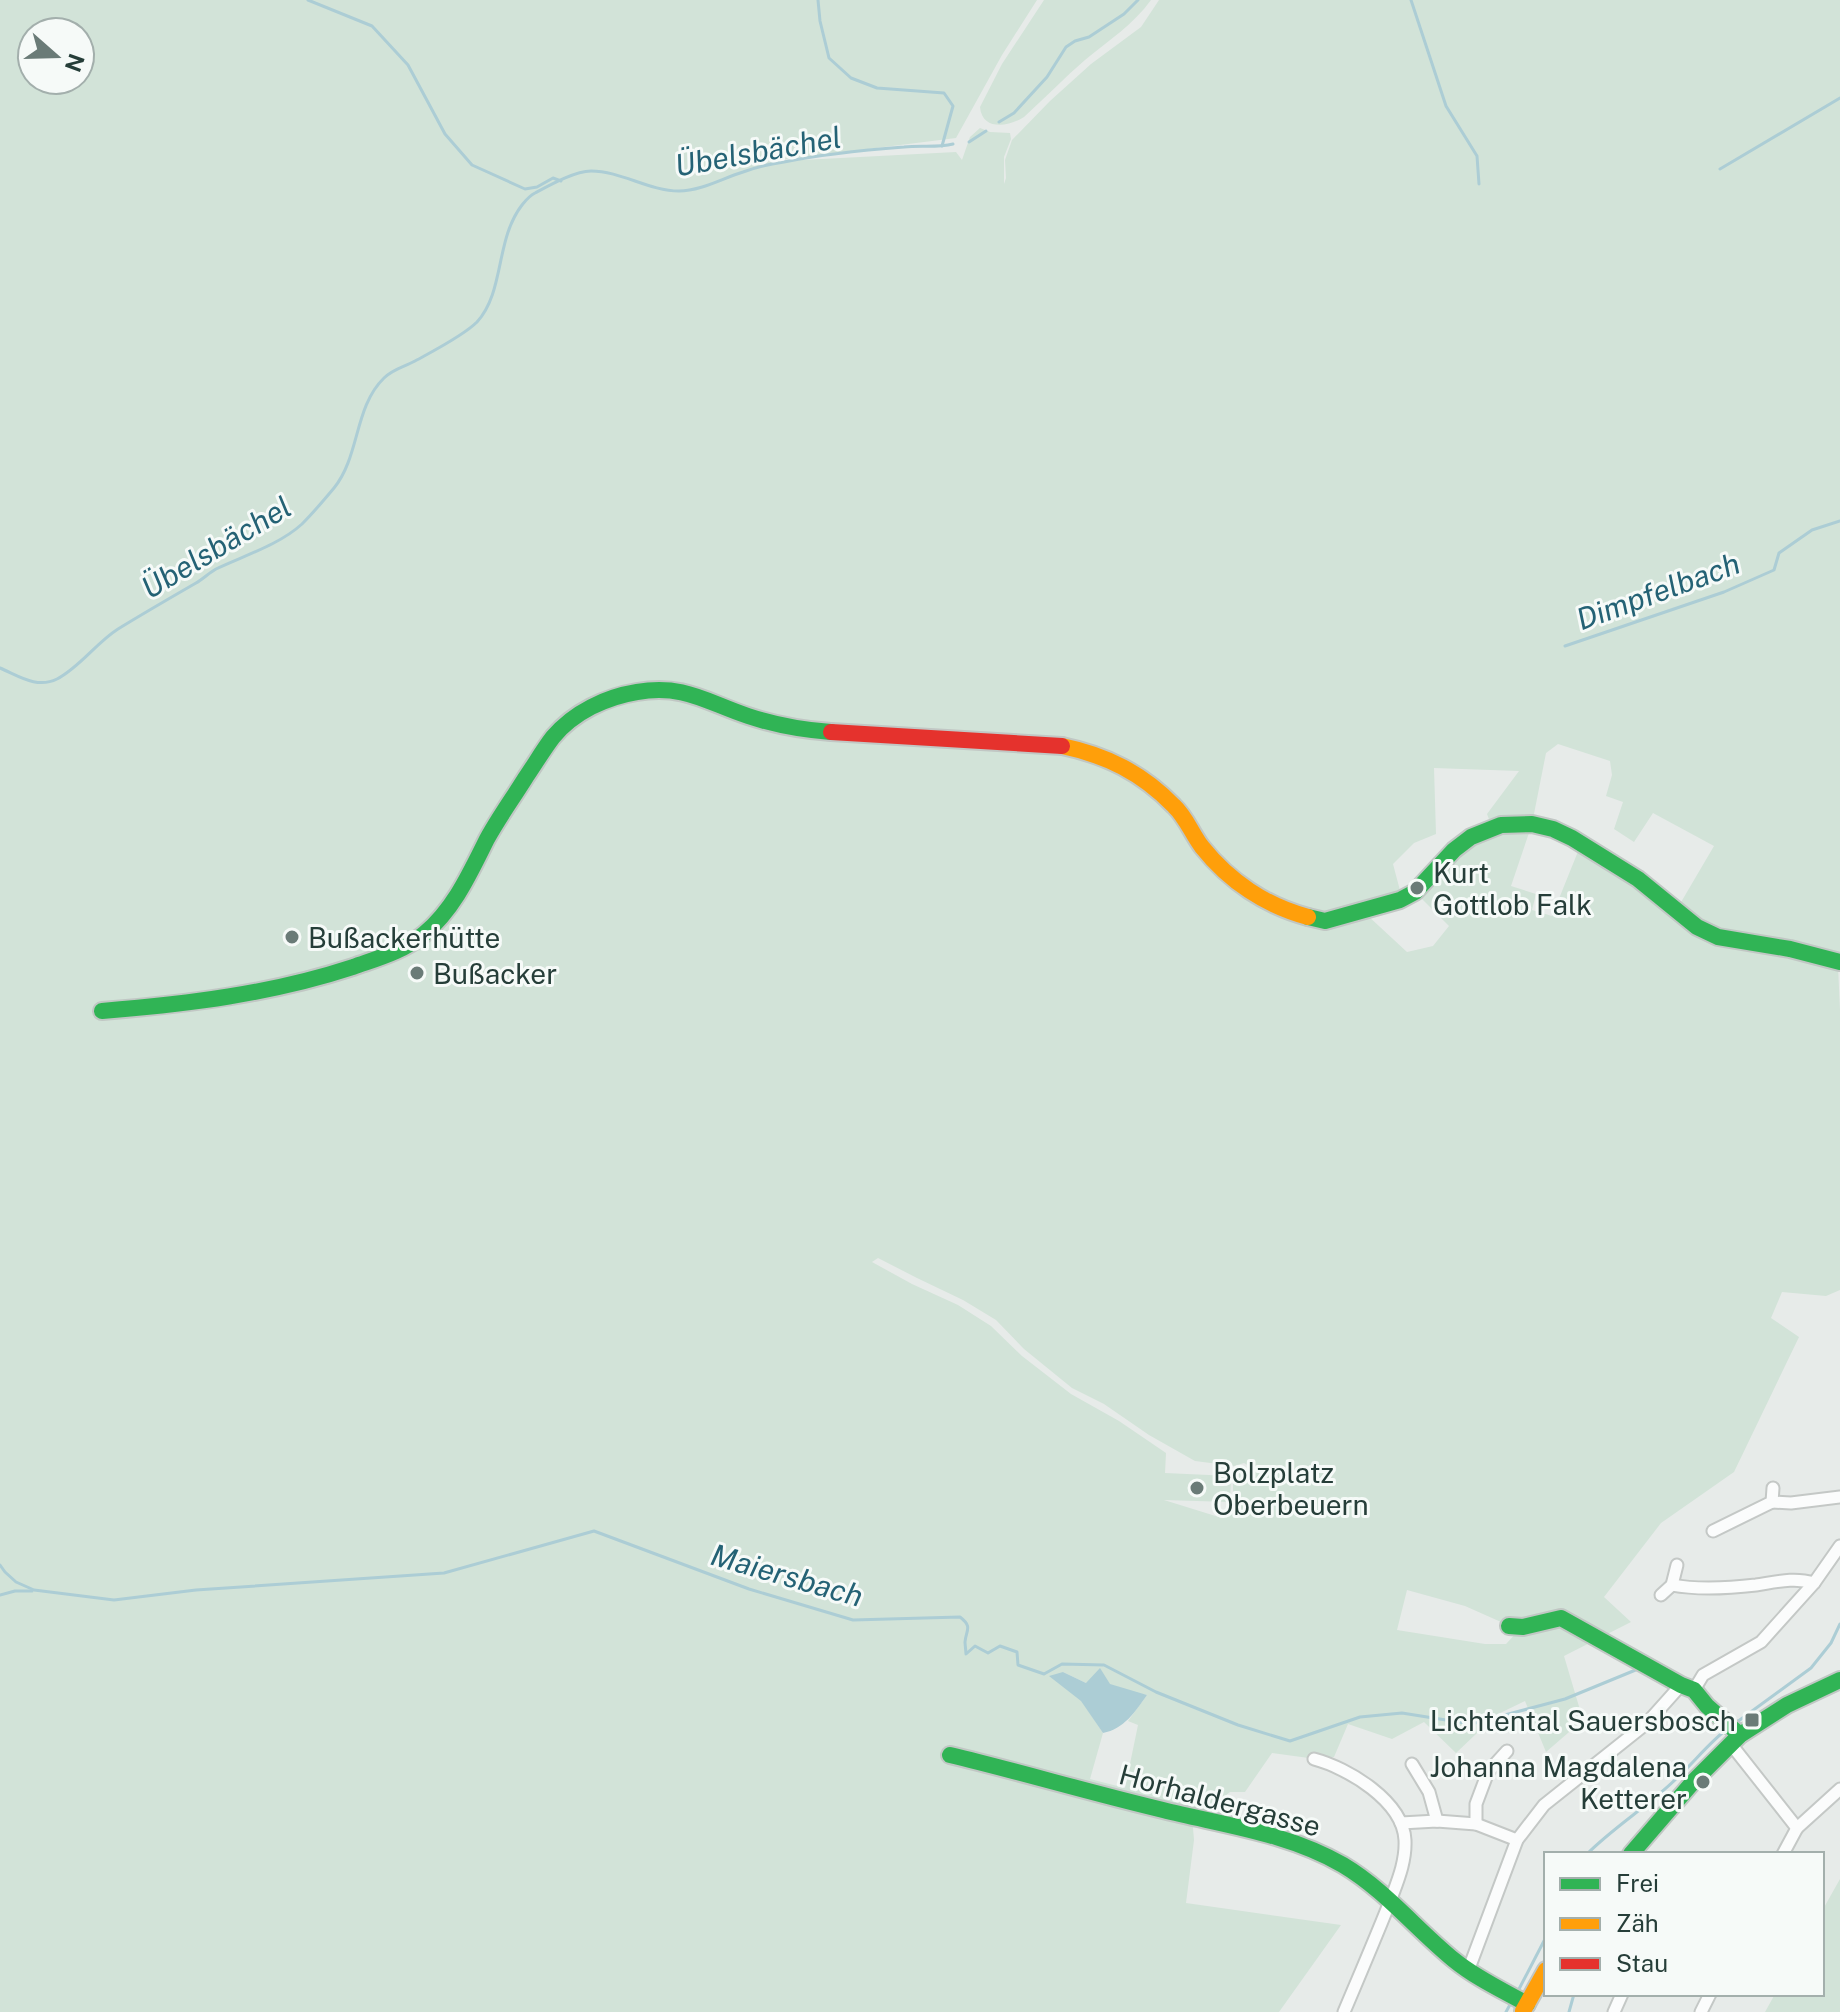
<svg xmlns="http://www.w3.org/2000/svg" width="1840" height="2012" font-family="'Public Sans',sans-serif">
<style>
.green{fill:#d2e3d8;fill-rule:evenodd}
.water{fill:#accdd5}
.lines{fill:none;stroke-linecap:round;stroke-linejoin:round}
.stream{stroke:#accdd5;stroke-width:3}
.street-casing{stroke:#c4c8c6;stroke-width:15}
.fast-casing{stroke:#c1c7c4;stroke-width:20}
.slow-casing{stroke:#c1c7c4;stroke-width:20}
.jam-casing{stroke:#c1c7c4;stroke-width:20}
.street{stroke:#fbfcfc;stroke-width:11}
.fast{stroke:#30b455;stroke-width:16}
.slow{stroke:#ff9f0a;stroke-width:16}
.jam{stroke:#e5322d;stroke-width:16}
.poi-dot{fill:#6a7b77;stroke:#f6faf8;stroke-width:3}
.labels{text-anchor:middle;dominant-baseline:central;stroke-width:6;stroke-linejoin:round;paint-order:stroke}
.poi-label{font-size:28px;fill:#263e39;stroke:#f6faf8;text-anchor:start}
.street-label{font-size:28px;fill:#263e39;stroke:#f6faf8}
.water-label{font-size:30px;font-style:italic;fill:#246275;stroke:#f6faf8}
</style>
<rect width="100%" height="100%" fill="#e7ebe9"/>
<g class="green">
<path d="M0 0H1037L1002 55 956 138 764 162 956 152 962 160 970 137 980 128 990 132 1010 133 1011 139 1004 157V184L1006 178 1005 160 1012 140 1050 101 1091 64 1141 27 1159 0H1840V955L1700 934 1838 966 1840 1010V1290L1826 1296 1782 1292 1771 1318 1799 1337 1734 1472 1661 1523 1604 1597 1631 1622 1564 1656 1583 1720 1546 1752 1525 1701 1496 1715 1456 1753 1424 1722 1392 1739 1348 1724 1334 1757 1316 1759 1272 1753 1245 1792H1230L1207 1811 1192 1817 1194 1840 1186 1903 1341 1925 1279 2012H0ZM32 32H80V80H32ZM1558 744 1610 761 1612 775 1606 796 1623 802 1614 829 1634 842 1653 813 1714 846 1677 909 1581 844 1552 916 1532 910 1536 894 1511 886 1532 824 1546 753ZM1434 768 1519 771 1487 814 1490 822 1425 884 1422 899 1449 926 1433 946 1407 952 1366 914 1402 898 1393 864 1414 843 1436 834ZM878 1258 917 1278 963 1300 996 1320 1024 1349 1072 1388 1104 1404 1149 1435 1195 1461 1234 1466 1244 1463 1252 1468 1233 1475V1502L1222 1518 1164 1500 1230 1502 1231 1476 1165 1473 1166 1453 1119 1421 1071 1394 1022 1356 991 1326 958 1305 912 1284 872 1262ZM1407 1590 1465 1606 1519 1630 1506 1644H1485L1397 1630ZM1063 1672 1086 1683 1147 1695 1128 1721 1138 1725 1125 1788 1090 1779 1103 1733Z"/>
<path d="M1044 0H1151C1133 25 1109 40 1085 60 1064 78 1045 98 1024 117 1009 127 982 131 980 107L1002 64Z"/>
<polygon points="1840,1879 1840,2012 1765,2012 1775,1994 1822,1994 1822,1911"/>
</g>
<path class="water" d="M1100 1668 1110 1684 1147 1695C1135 1712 1124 1729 1103 1733L1081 1701 1049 1676 1063 1672 1086 1683Z"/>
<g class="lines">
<g class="stream">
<polyline points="308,0 372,26 408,65 445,134 472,165 525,189 537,187 553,178 561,181"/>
<polyline points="818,0 820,21 829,58 851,78 877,88 944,93 953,106 942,146"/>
<polyline points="1411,0 1446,106 1477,156 1479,184"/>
<polyline points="999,122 1014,113 1047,77 1066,47 1075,41 1089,37 1124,14 1138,0"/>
<polyline points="969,142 986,131"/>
<polyline points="1720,169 1840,98"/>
<polyline points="1565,646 1724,592 1774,570 1779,553 1812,530 1840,521"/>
<path d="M0 668C19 676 37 689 57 679 80 667 96 643 118 629 144 613 170 598 196 583 203 579 209 573 216 569 243 556 279 545 302 524 313 513 324 500 334 488 360 456 354 407 384 378 393 369 404 367 415 361 433 351 463 336 477 322 505 291 495 240 522 205 526 200 529 196 535 193 550 185 575 171 591 171 621 171 649 191 679 191 701 191 723 178 743 172 756 167 770 164 784 162 823 154 865 150 904 147 921 145 937 148 953 144"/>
<path d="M0 1565 5 1572 16 1582 34 1590 114 1600 196 1590 444 1573 594 1531 749 1589 853 1620 960 1617C973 1627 966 1630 965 1642 965 1644 966 1652 966 1654L975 1646 988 1653 1000 1646 1017 1652 1018 1665 1044 1674 1062 1664 1104 1665 1156 1692 1238 1725 1290 1741 1360 1717 1402 1713 1471 1724 1565 1699 1638 1669 1640 1670"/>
<polyline points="0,1595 15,1591 32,1591"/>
<polyline points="1737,1722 1811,1668 1831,1643 1840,1624"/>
<path d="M1587 1854C1615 1826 1650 1805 1678 1777 1695 1761 1709 1743 1727 1729"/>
<polyline points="1518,1991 1546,1937"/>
<polyline points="1506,2012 1512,2001"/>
<polyline points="1569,2012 1574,1994"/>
</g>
<g class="street-casing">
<g id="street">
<polyline points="1772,1502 1791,1503 1840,1497"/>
<polyline points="1713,1531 1772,1502 1773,1488"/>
<path d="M1672 1585C1698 1590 1730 1588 1756 1585 1776 1582 1794 1577 1814 1583"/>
<polyline points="1661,1595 1672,1585 1677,1565"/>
<polyline points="1694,1690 1703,1675 1761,1642 1814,1583 1840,1546"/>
<polyline points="1730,1743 1797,1828"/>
<path d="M1314 1759C1348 1768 1403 1801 1405 1840 1406 1861 1398 1880 1391 1899 1376 1937 1360 1974 1344 2012"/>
<polyline points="1412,1764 1429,1792 1437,1821"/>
<polyline points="1401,1823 1437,1821 1476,1824 1517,1840"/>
<polyline points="1476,1824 1476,1804 1488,1772 1507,1751"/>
<polyline points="1783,1854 1797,1828 1840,1789"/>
<polyline points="1468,1971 1517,1840 1544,1805 1647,1723 1681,1685"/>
<polyline points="1614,2012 1622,1994"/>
<polyline points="1701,2012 1710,1994"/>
</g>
</g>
<g class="fast-casing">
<g id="fast">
<polyline points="1308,917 1325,921 1400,900 1415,892 1454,850 1471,837 1501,825 1532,824 1553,829 1572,838 1638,879 1697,927 1718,937 1790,949 1840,962"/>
<path d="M102 1011C187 1004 271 994 353 967 378 958 402 952 424 934 454 909 470 873 487 839 499 817 513 798 526 777 535 764 543 750 553 737 574 712 606 697 637 692 684 684 706 702 748 716 775 725 803 730 831 732"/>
<polyline points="1509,1626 1523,1627 1561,1618 1681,1685 1694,1690 1707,1706 1740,1735"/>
<path d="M950 1755C1021 1772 1091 1793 1163 1810 1223 1825 1288 1833 1343 1865 1385 1890 1416 1929 1454 1960 1476 1978 1502 1990 1527 2004"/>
<polyline points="1631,1854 1693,1782 1740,1735 1787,1705 1840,1680"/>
</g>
</g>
<g class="slow-casing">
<g id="slow">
<path d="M1062 746C1106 755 1142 773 1174 806 1186 817 1192 834 1202 847 1229 881 1266 906 1308 917"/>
<polyline points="1523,2011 1546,1970"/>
</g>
</g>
<g class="jam-casing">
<polyline id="jam" points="831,732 1062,746"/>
</g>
<use href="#street" class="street"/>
<use href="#fast" class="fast"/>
<use href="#slow" class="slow"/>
<use href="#jam" class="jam"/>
</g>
<g class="poi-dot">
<circle cx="1417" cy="888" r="8"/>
<circle cx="292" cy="937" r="8"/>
<circle cx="417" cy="973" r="8"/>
<circle cx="1197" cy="1488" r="8"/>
<rect x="1744" y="1712" width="16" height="16" rx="4"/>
<circle cx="1703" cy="1782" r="8"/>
</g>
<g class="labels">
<g class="poi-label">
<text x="1433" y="872">Kurt<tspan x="1433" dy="32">Gottlob Falk</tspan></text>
<text x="308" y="937">Bußackerhütte</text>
<text x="433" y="973">Bußacker</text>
<text x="1213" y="1472">Bolzplatz<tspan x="1213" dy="32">Oberbeuern</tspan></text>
<text x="1736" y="1720" text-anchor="end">Lichtental Sauersbosch</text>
<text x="1687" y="1766" text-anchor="end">Johanna Magdalena<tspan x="1687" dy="32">Ketterer</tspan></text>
</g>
<g class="street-label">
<text transform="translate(1220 1800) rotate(15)">Horhaldergasse</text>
</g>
<g class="water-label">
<text transform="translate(758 151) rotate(-10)">Übelsbächel</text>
<text transform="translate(216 547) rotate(-31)">Übelsbächel</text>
<text transform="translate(1658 591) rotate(-20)">Dimpfelbach</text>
<text transform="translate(787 1575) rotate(16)">Maiersbach</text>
</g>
</g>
<rect x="1544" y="1852" width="280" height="144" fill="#f6faf8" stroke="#a3afac" stroke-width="2"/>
<rect x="1560" y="1878" width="40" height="12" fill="#30b455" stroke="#a3afac" stroke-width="2"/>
<text x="1616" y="1892" font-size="24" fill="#263e39">Frei</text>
<rect x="1560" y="1918" width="40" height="12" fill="#ff9f0a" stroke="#a3afac" stroke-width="2"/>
<text x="1616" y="1932" font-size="24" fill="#263e39">Zäh</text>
<rect x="1560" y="1958" width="40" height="12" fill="#e5322d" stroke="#a3afac" stroke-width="2"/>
<text x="1616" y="1972" font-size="24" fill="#263e39">Stau</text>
<g transform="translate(56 56) rotate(110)"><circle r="38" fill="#f6faf8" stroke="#a3afac" stroke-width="2"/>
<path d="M0-6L14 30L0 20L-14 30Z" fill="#6a7b77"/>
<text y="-12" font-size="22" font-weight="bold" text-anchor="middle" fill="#263e39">N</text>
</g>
</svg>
